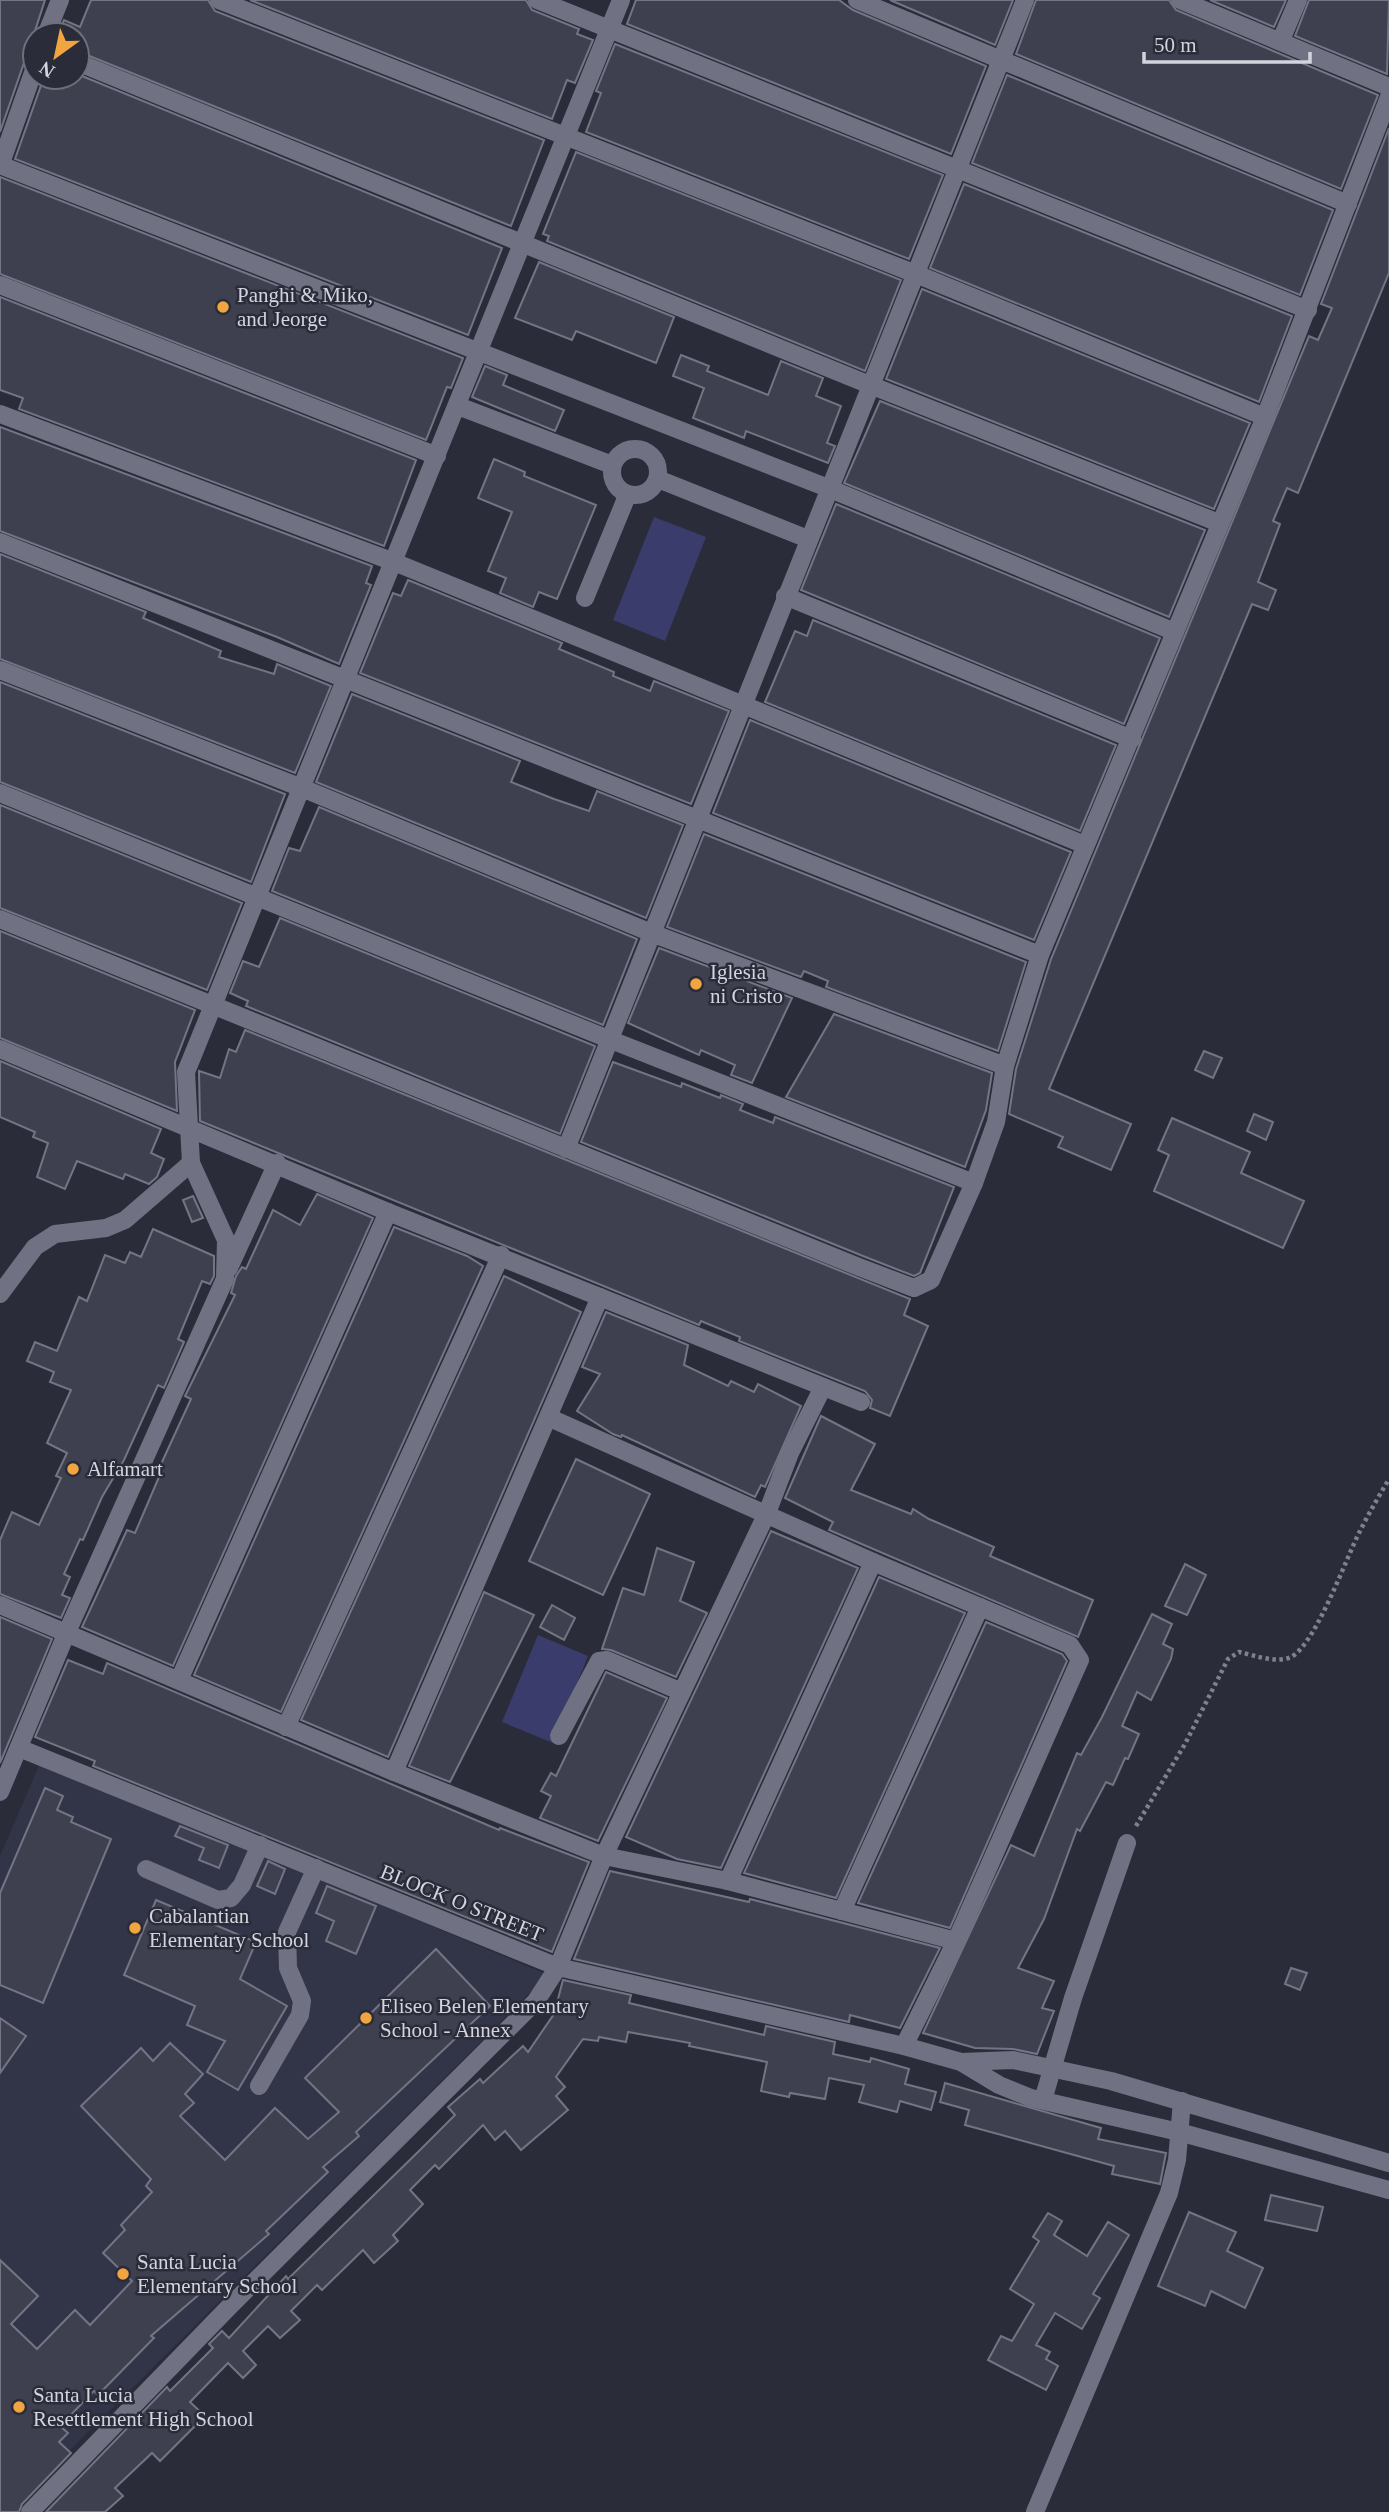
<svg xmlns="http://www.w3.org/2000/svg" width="1389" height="2512" font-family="Georgia,serif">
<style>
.built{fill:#323448}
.green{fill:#3a3c6b}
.building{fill:#3f404f;stroke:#737585;stroke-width:2}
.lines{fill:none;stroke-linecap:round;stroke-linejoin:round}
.path{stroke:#7f818c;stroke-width:4.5;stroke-dasharray:3.5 3.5;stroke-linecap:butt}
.minor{stroke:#707283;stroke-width:18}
.poi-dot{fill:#f1a540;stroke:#2a2c3a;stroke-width:2.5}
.labels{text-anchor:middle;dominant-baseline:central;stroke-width:5;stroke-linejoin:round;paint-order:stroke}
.poi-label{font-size:21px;fill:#d3d4dd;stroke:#2a2c3a;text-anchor:start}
.street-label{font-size:21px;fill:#d3d4dd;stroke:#2a2c3a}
</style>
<rect width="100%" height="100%" fill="#2a2c3a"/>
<polygon class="built" points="41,1761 548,1975 77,2443 12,2512 0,2512 0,1856"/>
<g class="green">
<polygon points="654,517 706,537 665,641 613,620"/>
<polygon points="538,1635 588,1656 553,1743 502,1722"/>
</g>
<g class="building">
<polygon points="0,0 45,0 35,31 35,56 24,63 0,132"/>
<polygon points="91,0 208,0 215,11 544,140 511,226 77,51 77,35 58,35 64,20 80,27"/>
<polygon points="250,0 526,0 532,10 579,29 577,34 593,40 575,83 567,80 552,119"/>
<polygon points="636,0 839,0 853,10 986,66 951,154 627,24"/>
<polygon points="890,0 1013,0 995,45"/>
<polygon points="1036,0 1169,0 1176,10 1378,95 1341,189 1016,54"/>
<polygon points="1210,0 1286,0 1274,27"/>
<polygon points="1309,0 1389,0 1387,74 1295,36"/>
<polygon points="615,44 943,175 909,259 586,132 601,93 596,91"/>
<polygon points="77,74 502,248 468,335 15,159 44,77 77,77"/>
<polygon points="1007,75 1333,210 1300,295 972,163"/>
<polygon points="1389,128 1389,273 1298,493 1287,488 1273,521 1280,524 1258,582 1276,590 1268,610 1252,604 1049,1089 1131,1124 1111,1170 1058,1147 1063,1137 1009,1114 1016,1069 1051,959 1309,336 1318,340 1332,308 1321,304"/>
<polygon points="576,152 901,280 865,371 547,241 549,236 543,234"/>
<polygon points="0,177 463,358 451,388 447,387 426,440 0,274"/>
<polygon points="964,184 1292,316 1259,402 930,268"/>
<polygon points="539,262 674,317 656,363 576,331 572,340 515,318"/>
<polygon points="922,289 1250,423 1214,509 886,379"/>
<polygon points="0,297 416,460 384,546 19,409 23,398 0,390"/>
<polygon points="681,355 709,366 707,371 768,395 781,361 823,378 816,396 841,406 827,443 835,446 828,463 746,431 744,438 693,418 704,388 673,376"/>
<polygon points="485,366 507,375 503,385 564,410 555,431 472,397"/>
<polygon points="880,401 1205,530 1169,617 844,483"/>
<polygon points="0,427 372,566 366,583 371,585 339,664 277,637 0,531"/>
<polygon points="494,459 525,472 524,476 596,505 557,599 539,592 533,607 500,593 506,578 488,571 512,512 478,498"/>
<polygon points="836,504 1160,638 1124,724 801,590"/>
<polygon points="0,554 146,612 143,618 221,651 219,657 274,674 277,664 331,686 295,773 0,659"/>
<polygon points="408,580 562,643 559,649 614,672 613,676 650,691 654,681 729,711 691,804 360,673 393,593 401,596"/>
<polygon points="813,620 1116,745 1080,831 765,702 795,631 807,636"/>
<polygon points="0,682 285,794 251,882 0,782"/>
<polygon points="352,694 520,761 511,782 554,799 589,811 597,791 683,825 646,918 316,782"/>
<polygon points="750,720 1071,852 1034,940 713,813"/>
<polygon points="0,805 242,903 207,990 0,908"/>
<polygon points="319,807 637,939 603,1025 272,891 289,848 300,851"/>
<polygon points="704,834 1026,962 998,1051 826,987 828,981 804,971 801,977 667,927"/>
<polygon points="280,918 595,1046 560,1134 246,1006 248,1001 230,993 243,961 259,967"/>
<polygon points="0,931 195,1010 175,1062 177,1111 0,1038"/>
<polygon points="659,948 792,998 752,1083 731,1075 735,1065 701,1050 699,1055 628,1023"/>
<polygon points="834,1014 992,1073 986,1110 965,1167 786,1097"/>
<polygon points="245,1030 910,1299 904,1315 928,1326 890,1416 870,1408 872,1400 865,1391 739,1341 740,1337 701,1321 699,1325 200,1121 199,1071 220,1078 229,1049 236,1052"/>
<polygon points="1204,1051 1222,1058 1213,1078 1195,1070"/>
<polygon points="0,1061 161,1129 151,1153 164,1159 157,1177 149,1184 125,1174 123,1179 77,1161 65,1189 37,1177 48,1143 33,1137 35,1132 0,1117"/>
<polygon points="613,1062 681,1087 682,1083 720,1098 721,1095 743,1104 740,1110 773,1123 775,1117 954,1187 920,1273 914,1276 863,1256 581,1142"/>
<polygon points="1254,1114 1273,1122 1266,1140 1247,1131"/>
<polygon points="1172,1118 1250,1152 1241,1173 1304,1201 1283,1248 1154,1191 1169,1155 1158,1150"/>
<polygon points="317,1194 373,1218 173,1666 82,1627 127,1530 135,1533 159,1477 156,1475 191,1399 185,1396 235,1295 231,1293 236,1276 242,1267 246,1269 273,1210 300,1225"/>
<polygon points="193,1196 203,1218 192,1222 183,1200"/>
<polygon points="394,1227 467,1256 483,1266 281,1712 194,1675"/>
<polygon points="153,1229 214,1256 214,1276 210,1284 202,1281 178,1339 184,1342 164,1388 158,1385 124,1460 102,1497 83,1540 80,1539 64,1574 70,1577 62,1595 70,1598 61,1618 0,1594 0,1540 12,1512 39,1525 61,1478 56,1476 67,1453 47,1443 71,1390 50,1382 54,1372 27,1361 35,1342 57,1351 79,1297 87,1301 105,1255 125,1263 130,1252 141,1257"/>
<polygon points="504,1276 581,1312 388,1757 301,1720"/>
<polygon points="606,1312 688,1345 684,1365 728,1386 731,1381 754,1392 758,1384 801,1406 765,1487 761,1485 755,1497 622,1435 621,1437 613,1434 577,1411 600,1374 582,1367"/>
<polygon points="821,1416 875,1444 851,1490 911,1514 913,1509 929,1519 994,1547 990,1556 1093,1600 1078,1637 829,1530 833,1522 785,1498"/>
<polygon points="576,1459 650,1494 603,1595 529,1561"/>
<polygon points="771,1531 858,1568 721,1868 677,1859 626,1837"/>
<polygon points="657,1548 694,1562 680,1601 707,1613 676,1677 611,1650 602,1649 623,1588 644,1595"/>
<polygon points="1185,1564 1206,1575 1187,1615 1165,1606"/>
<polygon points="879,1577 965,1613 836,1898 744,1873"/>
<polygon points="484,1592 534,1615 450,1782 409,1766"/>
<polygon points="552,1605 575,1618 564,1640 540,1627"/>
<polygon points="1152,1614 1172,1624 1163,1644 1173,1649 1171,1659 1151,1700 1137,1692 1122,1726 1139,1734 1128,1759 1125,1758 1113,1785 1106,1782 1080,1831 1077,1829 1044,1919 1018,1968 1054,1981 1042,2008 1054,2011 1037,2054 1013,2049 975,2048 923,2033 1011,1845 1034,1856 1077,1753 1081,1755 1102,1717"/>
<polygon points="0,1617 52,1639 0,1763"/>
<polygon points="986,1622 1062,1654 1067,1661 950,1928 858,1903"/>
<polygon points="68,1660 103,1674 107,1663 499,1830 500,1828 589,1862 552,1952 93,1766 95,1761 35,1737"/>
<polygon points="606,1672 667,1698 598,1841 540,1818 551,1796 541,1791 551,1773 556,1776"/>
<polygon points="45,1788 63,1796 57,1810 73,1817 71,1822 111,1839 43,2003 0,1985 0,1893"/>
<polygon points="180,1826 228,1845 219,1868 199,1860 204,1848 175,1836"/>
<polygon points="268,1861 285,1869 275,1894 257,1886"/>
<polygon points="610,1871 749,1902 750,1899 940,1948 900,2028 850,2015 849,2022 574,1959"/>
<polygon points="327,1886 376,1906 356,1954 326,1941 334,1921 316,1913"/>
<polygon points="156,1900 256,1942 240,1979 287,2006 238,2090 207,2072 225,2041 187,2025 195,2006 124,1975"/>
<polygon points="436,1949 490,2006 356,2132 359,2136 323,2167 328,2172 266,2231 269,2234 151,2336 154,2338 98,2395 94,2391 60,2426 68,2433 59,2442 71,2453 22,2504 19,2512 0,2512 0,2260 38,2296 11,2324 37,2349 75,2310 90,2325 132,2281 103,2253 125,2230 121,2225 152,2192 146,2186 151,2179 81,2106 141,2048 153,2061 170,2043 203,2074 185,2094 194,2103 180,2116 225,2160 275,2108 308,2139 339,2112 305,2078"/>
<polygon points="1291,1968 1307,1973 1300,1990 1285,1984"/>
<polygon points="563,1980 631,1995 629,2003 764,2035 766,2026 835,2042 833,2054 870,2062 871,2058 909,2069 905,2084 936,2092 931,2110 900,2101 897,2112 859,2102 864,2085 829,2078 825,2099 790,2093 789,2097 761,2091 767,2062 689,2046 690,2043 628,2032 626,2042 599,2037 598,2041 583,2039 556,2077 565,2087 556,2096 568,2110 521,2150 505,2131 495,2140 483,2125 439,2169 435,2165 410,2190 423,2204 393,2235 398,2241 374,2263 363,2250 322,2290 317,2285 291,2311 300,2320 280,2338 268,2326 243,2351 256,2365 243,2378 228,2363 190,2402 205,2416 160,2461 152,2453 115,2488 123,2496 105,2512 46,2512 167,2387 170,2391 213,2348 209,2344 222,2331 229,2338 286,2276 288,2279 420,2150 455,2115 448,2107 480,2079 483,2083 523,2046 528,2052 554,2014"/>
<polygon points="0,2018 26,2036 0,2073"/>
<polygon points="945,2083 1101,2128 1098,2139 1166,2153 1160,2184 1112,2174 1114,2166 965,2125 969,2110 940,2102"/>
<polygon points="1271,2195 1323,2207 1317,2231 1265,2220"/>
<polygon points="1189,2212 1236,2232 1227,2251 1263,2268 1245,2308 1211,2291 1205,2306 1158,2286"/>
<polygon points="1048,2213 1062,2221 1054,2235 1087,2256 1108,2222 1129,2235 1093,2294 1100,2298 1082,2329 1055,2313 1036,2345 1050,2352 1046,2359 1058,2366 1046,2390 988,2360 1001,2336 1012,2341 1034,2304 1010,2289 1039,2241 1033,2237"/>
</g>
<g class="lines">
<path class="path" d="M1136 1826 1185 1744 1228 1659 1239 1652C1254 1655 1276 1664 1291 1657 1316 1644 1346 1558 1360 1531 1369 1513 1379 1496 1389 1479"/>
<g class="minor">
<polyline points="219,0 916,274 1265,417"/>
<polyline points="537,0 1308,310"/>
<polyline points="857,0 1348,204"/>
<polyline points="1180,0 1389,87"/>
<polyline points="46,35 60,0"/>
<polyline points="1281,40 1298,0"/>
<polyline points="77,62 870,385 1219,523"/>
<polyline points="0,165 828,488 1175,632"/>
<polyline points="0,166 35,67"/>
<polyline points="0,285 437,456"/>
<polyline points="458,406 612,465"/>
<polyline points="0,414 394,562 1085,845"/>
<circle cx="635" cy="472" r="23"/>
<polyline points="658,479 808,539"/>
<polyline points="0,542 1040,955"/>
<polyline points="785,596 1132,739"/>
<polyline points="585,598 627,496"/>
<polyline points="0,670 302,788 654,934 1005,1066"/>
<polyline points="0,793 611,1040 974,1183"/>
<polyline points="0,919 859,1267 914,1288 931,1280 974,1183 996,1122 1005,1066 1040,955 1265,417 1389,97"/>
<polyline points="0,1049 388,1212 861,1402"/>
<polyline points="566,1149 1025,0"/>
<polyline points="229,1268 277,1163"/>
<polyline points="0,1294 35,1247 55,1234 106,1228 125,1220 191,1163"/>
<polyline points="550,1418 873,1562 1070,1645 1080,1660 1075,1671 956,1941 904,2046"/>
<polyline points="0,1605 394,1772 604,1856 728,1881 956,1941"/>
<polyline points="179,1680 388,1212"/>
<polyline points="286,1727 501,1255"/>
<polyline points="559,1736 599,1661 607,1660 682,1692"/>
<polyline points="19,1748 558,1967 904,2046 961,2062 999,2085 1031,2098 1179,2132 1389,2190"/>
<polyline points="394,1772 600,1297"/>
<polyline points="0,1792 67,1632 225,1279 226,1240 191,1163 186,1072 621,0"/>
<polyline points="146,1869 218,1900 231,1898 242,1885 260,1845"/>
<polyline points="728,1881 873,1562"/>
<polyline points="842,1911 980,1607"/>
<polyline points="961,2062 1013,2060 1111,2081 1389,2163"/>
<polyline points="259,2086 300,2015 302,2001 288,1968 287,1932 316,1868"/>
<polyline points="1043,2100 1073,1998 1127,1843"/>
<polyline points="30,2512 228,2308 536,2001 558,1967 604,1856 767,1513 790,1453 823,1387"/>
<polyline points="1035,2512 1169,2193 1177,2160 1182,2101"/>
</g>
</g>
<g class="poi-dot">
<circle cx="223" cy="307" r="7"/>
<circle cx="696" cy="984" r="7"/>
<circle cx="73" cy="1469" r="7"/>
<circle cx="135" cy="1928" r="7"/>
<circle cx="366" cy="2018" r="7"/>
<circle cx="123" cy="2274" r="7"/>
<circle cx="19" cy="2407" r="7"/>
</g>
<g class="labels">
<g class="poi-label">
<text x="237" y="295">Panghi &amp; Miko,<tspan x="237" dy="24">and Jeorge</tspan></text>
<text x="710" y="972">Iglesia<tspan x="710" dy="24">ni Cristo</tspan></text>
<text x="87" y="1469">Alfamart</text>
<text x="149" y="1916">Cabalantian<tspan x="149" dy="24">Elementary School</tspan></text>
<text x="380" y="2006">Eliseo Belen Elementary<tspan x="380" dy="24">School - Annex</tspan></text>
<text x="137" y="2262">Santa Lucia<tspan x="137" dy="24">Elementary School</tspan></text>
<text x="33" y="2395">Santa Lucia<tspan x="33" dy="24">Resettlement High School</tspan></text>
</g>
<g class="street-label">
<text transform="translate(462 1903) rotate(22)">BLOCK O STREET</text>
</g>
</g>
<g transform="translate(56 56) rotate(213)"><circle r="33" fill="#2a2c3a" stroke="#6e6f7b" stroke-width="2"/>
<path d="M0-5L12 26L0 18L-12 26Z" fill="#f1a540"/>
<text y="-10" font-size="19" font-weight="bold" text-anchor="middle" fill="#d3d4dd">N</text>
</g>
<path d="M1144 52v10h166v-10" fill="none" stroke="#d3d4dd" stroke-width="3.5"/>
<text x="1154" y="52" font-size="21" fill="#d3d4dd" stroke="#2a2c3a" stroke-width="5" paint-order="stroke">50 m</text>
</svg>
